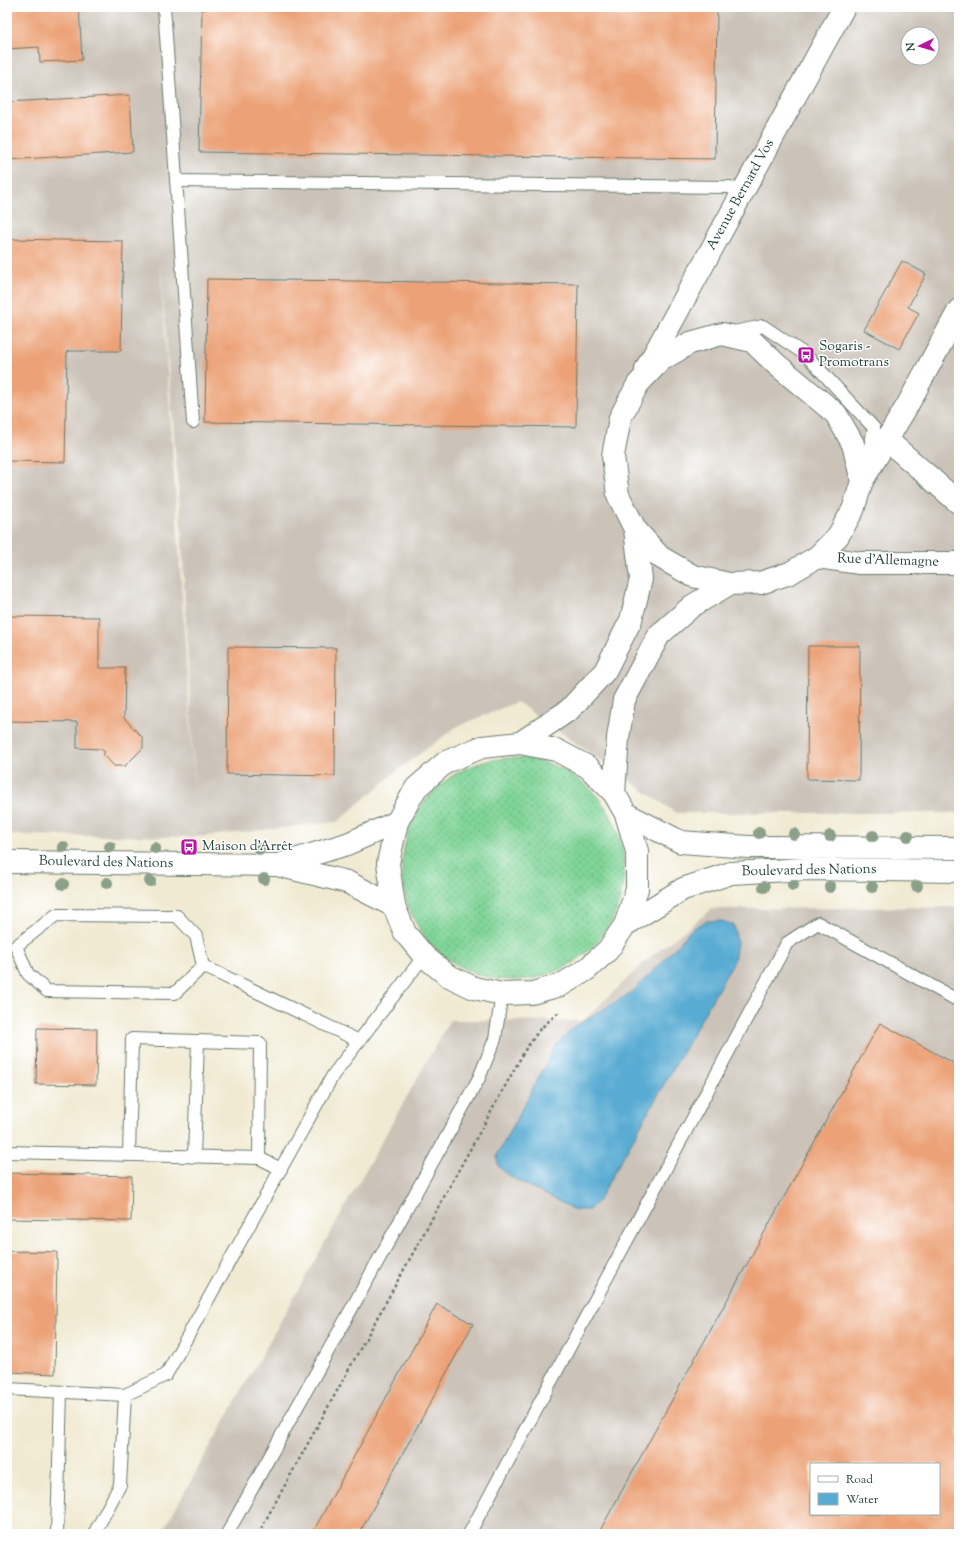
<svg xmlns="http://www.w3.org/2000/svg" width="966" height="1541" font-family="'Sorts Mill Goudy',serif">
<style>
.industrial{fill:#cbc2b8;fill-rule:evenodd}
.grass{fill:url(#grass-dots);stroke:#4f8866}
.water{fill:#58abd3;stroke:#3c7484}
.building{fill:#eca176;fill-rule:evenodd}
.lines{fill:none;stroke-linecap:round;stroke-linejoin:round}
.lane-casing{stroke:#687a6c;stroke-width:14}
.street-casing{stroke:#687a6c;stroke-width:24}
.path{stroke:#687a6c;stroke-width:2.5;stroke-dasharray:3 3;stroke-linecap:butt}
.lane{stroke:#fff;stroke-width:12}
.street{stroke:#fff;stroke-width:22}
.tree{fill:#8ba089}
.labels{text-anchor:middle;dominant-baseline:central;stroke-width:3;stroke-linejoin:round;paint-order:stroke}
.street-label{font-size:14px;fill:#1f3d34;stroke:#fff}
.poi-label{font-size:14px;fill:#1f3d34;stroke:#fff;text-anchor:start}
</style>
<defs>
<pattern id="grass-dots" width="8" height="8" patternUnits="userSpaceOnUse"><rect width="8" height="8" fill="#7fd497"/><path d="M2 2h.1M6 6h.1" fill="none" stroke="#67ad7c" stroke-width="1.8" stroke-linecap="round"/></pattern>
</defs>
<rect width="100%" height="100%" fill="#fff"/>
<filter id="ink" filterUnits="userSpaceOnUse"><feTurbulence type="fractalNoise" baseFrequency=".025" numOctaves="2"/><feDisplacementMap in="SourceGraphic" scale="8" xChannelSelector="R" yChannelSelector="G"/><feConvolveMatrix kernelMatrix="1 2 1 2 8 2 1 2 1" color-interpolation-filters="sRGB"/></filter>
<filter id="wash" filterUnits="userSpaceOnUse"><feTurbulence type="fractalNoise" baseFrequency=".012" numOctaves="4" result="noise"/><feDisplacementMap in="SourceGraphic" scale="16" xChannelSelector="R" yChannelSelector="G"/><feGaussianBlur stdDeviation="0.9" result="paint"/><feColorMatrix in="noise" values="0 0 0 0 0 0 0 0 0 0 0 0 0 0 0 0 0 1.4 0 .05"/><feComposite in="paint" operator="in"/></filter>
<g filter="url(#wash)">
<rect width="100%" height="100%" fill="#f1ead3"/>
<g class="industrial">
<path d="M7 7H959V813H676L517 702 456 727 398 770 337 822 197 837 7 835ZM908 34H932V58H908ZM159 247 181 524 195 796Z"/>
<path d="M959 907V1534H161L450 1020 583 1021 649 958 712 909ZM811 1464H939V1514H811Z"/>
</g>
<circle class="grass" cx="513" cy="869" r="111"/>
<polygon class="water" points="707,921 722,921 734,925 737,943 734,961 598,1201 589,1210 575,1210 511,1177 498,1166 497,1155 556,1045 574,1027 632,992 660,964 692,929"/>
<g id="blocks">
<g class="building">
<polygon points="7,7 79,7 82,60 40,62 39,47 7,49"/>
<polygon points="202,7 717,7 715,159 199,152"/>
<polygon points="130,95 133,152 7,160 7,102"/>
<polygon points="7,239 123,241 121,351 67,351 65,462 8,461 8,468 7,468"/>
<polygon points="902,261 926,274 908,307 919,313 899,349 864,330"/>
<polygon points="207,279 578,284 576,427 205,422"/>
<polygon points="7,616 99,617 99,668 125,668 124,718 143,738 143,748 125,766 114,766 103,754 105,752 101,749 77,748 77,722 7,721"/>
<polygon points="808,646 860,646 859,780 807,779"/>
<polygon points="228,647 336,648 335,776 227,774"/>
<path d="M880 1023 959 1066V1534H598ZM811 1464H939V1514H811Z"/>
<polygon points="37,1028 97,1029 96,1085 36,1084"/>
<polygon points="7,1173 132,1176 131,1221 7,1219"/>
<polygon points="7,1251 57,1252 55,1374 7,1372"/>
<polygon points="437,1304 473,1324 359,1534 312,1534"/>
</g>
</g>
</g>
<g filter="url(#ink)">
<use href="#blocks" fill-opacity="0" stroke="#687a6c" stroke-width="1"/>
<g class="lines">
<g class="lane-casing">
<g id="lane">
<polyline points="164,7 193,422"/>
<polyline points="176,181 730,187 742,194"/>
<polyline points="734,332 763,326 806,355 874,428 867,462"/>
<polyline points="203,966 175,993 47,991 28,974 16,946 56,915 177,916 196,936 203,966 359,1041"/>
<polyline points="7,1152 259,1158 281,1169"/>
<polyline points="129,1155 132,1039 260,1043 259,1158"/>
<polyline points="194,1157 198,1041"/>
<polyline points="7,1389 125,1395 166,1375 333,1075 424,956"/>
<polyline points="57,1534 61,1392"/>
<polyline points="94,1534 120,1485 125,1395"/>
<polyline points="227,1534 479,1078 495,1039 502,994"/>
<polyline points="469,1534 787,943 818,923 959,1001"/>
</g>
</g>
<g class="street-casing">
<g id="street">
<polygon points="722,334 752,341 776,364 836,414 853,444 862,481 853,510 838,536 817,557 790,573 760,583 729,584 693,576 660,557 635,529 618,495 613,456 620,418 638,384 661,360 690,343"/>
<polyline points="646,369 844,7"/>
<polyline points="886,439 959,503"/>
<polyline points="862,481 907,406 959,310"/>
<polyline points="817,557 860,563 959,563"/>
<polyline points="520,743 569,710 605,671 631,620 641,579 635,529"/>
<polyline points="614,793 618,738 624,700 659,635 692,606 729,584"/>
<polyline points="626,814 681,842 748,847 959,848"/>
<polyline points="7,862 277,865 347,882 394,906"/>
<polyline points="278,865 347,844 397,822"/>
<polyline points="625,925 637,889 637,851 626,814 614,793 588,767 556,750 520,743 482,747 446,762 416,788 397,822 388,863 394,906 405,933 424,956 447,975 474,988 502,994 532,993 561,985 586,970 608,950 625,925 683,889 731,873 806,869 959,871"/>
</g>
</g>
<polyline class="path" points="258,1534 525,1050 540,1029 560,1011"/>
<use href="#lane" class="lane"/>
<use href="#street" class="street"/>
</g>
<g class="tree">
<circle cx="759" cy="833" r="6"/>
<circle cx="794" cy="834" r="6"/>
<circle cx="830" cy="836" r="6"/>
<circle cx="873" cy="836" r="6"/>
<circle cx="908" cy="836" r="6"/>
<circle cx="63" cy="847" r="6"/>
<circle cx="110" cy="847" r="6"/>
<circle cx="155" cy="848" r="6"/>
<circle cx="259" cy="849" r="6"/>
<circle cx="264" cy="879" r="6"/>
<circle cx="150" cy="881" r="6"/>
<circle cx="107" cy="883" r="6"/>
<circle cx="63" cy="884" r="6"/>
<circle cx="793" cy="885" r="6"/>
<circle cx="917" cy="886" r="6"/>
<circle cx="764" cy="887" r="6"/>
<circle cx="830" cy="887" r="6"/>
<circle cx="872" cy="887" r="6"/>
</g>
</g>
<defs>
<g id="bus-square" transform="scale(0.9)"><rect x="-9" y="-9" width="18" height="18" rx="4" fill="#b5179e" stroke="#fff"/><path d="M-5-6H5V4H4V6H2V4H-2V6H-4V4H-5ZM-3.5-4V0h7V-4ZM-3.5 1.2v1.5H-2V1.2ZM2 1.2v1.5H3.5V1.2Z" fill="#fff"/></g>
</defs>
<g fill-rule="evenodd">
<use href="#bus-square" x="806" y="355"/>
<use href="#bus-square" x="189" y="847"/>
</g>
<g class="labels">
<g class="street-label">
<text transform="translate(741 195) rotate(-61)">Avenue Bernard Vos</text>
<text transform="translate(888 561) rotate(2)">Rue d'Allemagne</text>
<text transform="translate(106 863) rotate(1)">Boulevard des Nations</text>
<text transform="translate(809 871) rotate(-1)">Boulevard des Nations</text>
</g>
<g class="poi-label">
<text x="819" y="347">Sogaris -<tspan x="819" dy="16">Promotrans</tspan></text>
<text x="202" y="847">Maison d'Arrêt</text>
</g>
</g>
<rect width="966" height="1541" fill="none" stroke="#fff" stroke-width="24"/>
<rect x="810" y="1463" width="130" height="52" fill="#ffffff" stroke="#a5b1ae"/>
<rect x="818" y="1476" width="20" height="6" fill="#ffffff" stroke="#a5b1ae"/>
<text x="846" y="1483" font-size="12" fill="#1f3d34">Road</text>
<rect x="818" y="1493" width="20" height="12" fill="#58abd3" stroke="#a5b1ae"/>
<text x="846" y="1503" font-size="12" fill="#1f3d34">Water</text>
<g transform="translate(920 46) rotate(265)"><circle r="19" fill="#ffffff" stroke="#a5b1ae"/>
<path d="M0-3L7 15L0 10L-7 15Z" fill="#b5179e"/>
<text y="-6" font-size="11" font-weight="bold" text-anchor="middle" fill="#1f3d34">N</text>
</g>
</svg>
